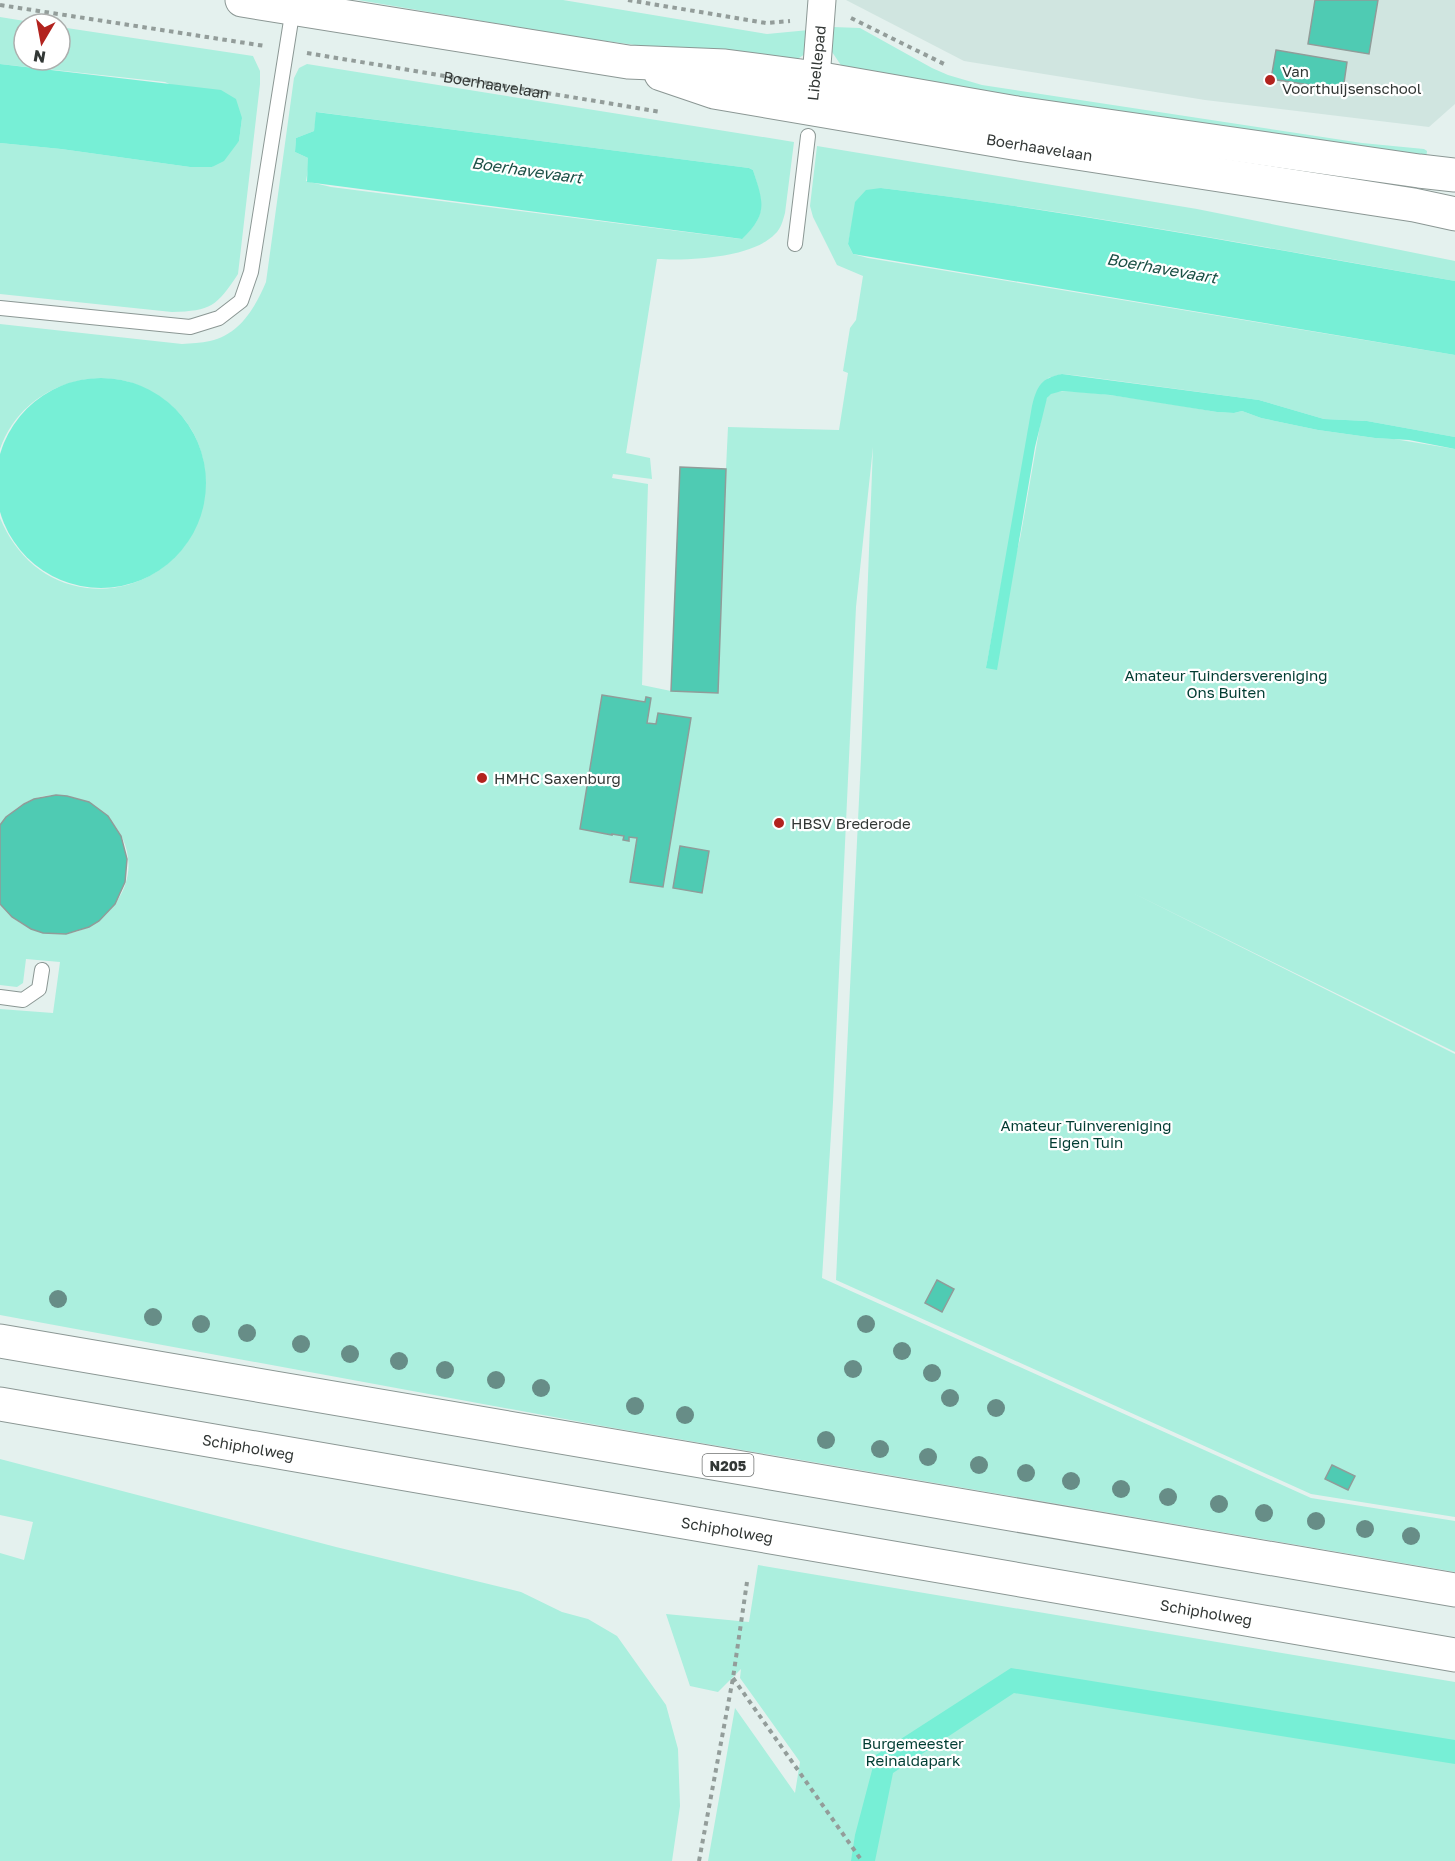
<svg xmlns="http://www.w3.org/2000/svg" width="1455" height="1861" font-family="'Golos Text',sans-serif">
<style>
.built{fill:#d0e5e0}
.green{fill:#abefde;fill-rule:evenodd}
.water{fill:#77efd6}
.building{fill:#4fcbb3;stroke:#909c99;stroke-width:1.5}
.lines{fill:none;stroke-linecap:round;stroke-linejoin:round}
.service-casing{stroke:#8b9794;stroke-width:16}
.minor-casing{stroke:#8b9794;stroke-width:29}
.secondary-casing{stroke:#8b9794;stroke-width:35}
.trunk-casing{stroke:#8b9794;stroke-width:35}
.path{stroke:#939d9a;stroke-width:4;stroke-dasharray:4.5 4.5;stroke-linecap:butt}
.service{stroke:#fff;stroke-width:14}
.minor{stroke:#fff;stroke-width:27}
.secondary{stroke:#fff;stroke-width:33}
.trunk{stroke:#fff;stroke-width:33}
.tree{fill:#678d87}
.poi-dot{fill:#b2231e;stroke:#fff;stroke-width:2}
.labels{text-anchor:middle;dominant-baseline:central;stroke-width:4.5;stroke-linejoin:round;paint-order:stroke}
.shield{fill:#fff;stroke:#707372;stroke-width:1.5}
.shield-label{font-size:14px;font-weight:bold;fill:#323735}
.street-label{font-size:15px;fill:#323735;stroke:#fff}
.poi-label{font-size:15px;fill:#323735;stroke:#fff;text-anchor:start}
.park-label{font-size:15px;fill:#013c32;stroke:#fff}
.water-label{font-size:16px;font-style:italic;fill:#1b5046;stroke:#fff}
</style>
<rect width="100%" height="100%" fill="#e4f1ee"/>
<polygon class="built" points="846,0 1455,0 1455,104 1429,127 1205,100 964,61"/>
<g class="green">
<polygon points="358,0 563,0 767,34 809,30 808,52 787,66 577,37"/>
<path d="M0 17 43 24H24V60H60V27L253 56 260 71V84L238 274C217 306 211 311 172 312L0 294V143L61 149 190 167H212L239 141 242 118 165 82 0 64Z"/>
<polygon points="833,27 860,28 932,68 948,75 982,85 1362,143 1424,149 1427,151 1426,159 849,77 832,52"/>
<path d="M307 64 794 142 785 213C783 220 781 229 775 234 752 258 688 261 657 259L626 453 650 458 652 479 613 474 612 478 648 484 642 685 671 691 680 467 726 469 728 427 839 430 848 373 843 371 850 328 856 320 863 276 837 265 813 217 810 206 817 146 1197 209 1455 261V281C1264 247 1074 211 881 188L852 224 848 244 853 254 868 258 1455 355V437L1367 421 1324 419 1259 400 1081 376 1062 374 1048 378 1005 564 986 668 1020 539 1042 414C1044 407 1045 397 1052 393 1066 385 1193 408 1217 412L1234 413 1242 411 1261 418 1318 430 1375 438 1394 439 1455 449V1052L1133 893 1455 1054V1517L1311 1494 836 1280 861 758 873 447 856 607 833 1102 822 1278 1311 1498 1455 1521V1572L608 1427 0 1315V1009L53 1013 60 962 26 959 23 983 17 987 0 985V904C14 924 39 935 63 934 82 933 99 923 111 909 172 837 59 747 0 825V518C16 556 46 583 87 588 111 591 136 585 156 572 215 536 224 446 167 402 163 398 157 396 152 392 128 378 100 374 74 382 39 391 12 415 0 449V324L182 344C191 343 201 343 210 341 240 334 255 308 266 282L294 78 299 68ZM317 112 749 168 753 170C762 201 769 215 741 239L331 187 306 181 309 164 308 158 295 152 296 138 314 131Z"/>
<polygon points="0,1459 336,1547 521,1592 562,1612 588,1619 617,1636 666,1705 678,1749 680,1806 672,1861 0,1861 0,1553 24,1560 33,1522 0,1515"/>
<polygon points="758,1565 1455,1682 1455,1861 708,1861 735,1708 795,1793 800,1762 740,1678 741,1669 718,1692 690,1686 666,1614 749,1622"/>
</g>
<g class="water">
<polygon points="0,64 221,90 236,99 242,118 239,141 224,161 212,167 190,167 61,149 0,143"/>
<path d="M316 112 749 168 753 170C763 201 769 214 742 239L307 182 308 158 295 152 296 138 314 131Z"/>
<path d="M881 188C1074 211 1264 248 1455 281V355L853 254 848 244 855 202 866 190Z"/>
<path d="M1062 374 1259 400 1324 419 1367 421 1455 437V449L1409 440 1375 438 1318 430 1261 418 1242 411 1234 413 1217 412 1110 395 1062 391 1051 394 1047 398 1035 447 997 670 986 668 1032 406C1037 386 1041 378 1062 374Z"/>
<circle cx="101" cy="483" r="105"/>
<polygon points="1011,1668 1455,1740 1455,1764 1014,1693 893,1773 875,1861 851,1861 855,1835 876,1755"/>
</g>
<g class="building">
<polygon points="1315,0 1378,0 1369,54 1308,44"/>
<polygon points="1276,50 1347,62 1343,90 1271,79"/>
<polygon points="680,467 726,469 718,693 671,691"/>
<polygon points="602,695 645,702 646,697 651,698 647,723 656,724 658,713 691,718 663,887 630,882 637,838 629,837 629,841 623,840 624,836 612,834 612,835 580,829"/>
<polygon points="56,795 67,796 89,802 108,816 121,836 127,859 125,882 115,904 99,921 89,927 66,934 43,933 31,929 12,917 0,904 0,825 6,817 24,804 34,799"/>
<polygon points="680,846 709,851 702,893 673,888"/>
<polygon points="937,1280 954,1289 942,1312 925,1303"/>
<polygon points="1332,1465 1355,1476 1348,1490 1325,1479"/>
</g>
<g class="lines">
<g class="service-casing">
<g id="service">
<polyline points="795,244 808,136"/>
<polyline points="0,308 190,327 219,318 241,301 251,272 293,8"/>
<polyline points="0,997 23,1000 39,989 42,970"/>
</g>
</g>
<g class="minor-casing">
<polyline id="minor" points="813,98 816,78 822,0"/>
</g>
<g class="secondary-casing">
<g id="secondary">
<polyline points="242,0 628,62 725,66 816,78 1017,113 1419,171 1455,175"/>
<path id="s2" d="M661 74 714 92 1013 143 1414 205 1455 214"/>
</g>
</g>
<g class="trunk-casing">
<g id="trunk">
<polyline points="0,1341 1455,1590"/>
<path id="s3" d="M0 1404 1455 1655"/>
</g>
</g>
<g class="path">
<polyline points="628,0 766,23 790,21"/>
<polyline points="0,5 265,46"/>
<polyline points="851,18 944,64"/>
<path id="s1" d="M307 53 661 112"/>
<polyline points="733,1678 862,1861"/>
<polyline points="699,1861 733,1678 747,1582"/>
</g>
<use href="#service" class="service"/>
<use href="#minor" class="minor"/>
<use href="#secondary" class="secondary"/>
<use href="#trunk" class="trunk"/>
</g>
<g class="tree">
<circle cx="58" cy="1299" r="9"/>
<circle cx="153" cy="1317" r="9"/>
<circle cx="201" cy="1324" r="9"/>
<circle cx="866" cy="1324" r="9"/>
<circle cx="247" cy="1333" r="9"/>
<circle cx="301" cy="1344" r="9"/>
<circle cx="902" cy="1351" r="9"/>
<circle cx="350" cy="1354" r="9"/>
<circle cx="399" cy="1361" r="9"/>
<circle cx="853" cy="1369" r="9"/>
<circle cx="445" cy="1370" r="9"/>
<circle cx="932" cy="1373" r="9"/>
<circle cx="496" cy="1380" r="9"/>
<circle cx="541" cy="1388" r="9"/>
<circle cx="950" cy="1398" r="9"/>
<circle cx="635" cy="1406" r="9"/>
<circle cx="996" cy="1408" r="9"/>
<circle cx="685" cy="1415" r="9"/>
<circle cx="826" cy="1440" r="9"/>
<circle cx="880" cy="1449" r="9"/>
<circle cx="928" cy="1457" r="9"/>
<circle cx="979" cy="1465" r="9"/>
<circle cx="1026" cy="1473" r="9"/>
<circle cx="1071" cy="1481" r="9"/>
<circle cx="1121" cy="1489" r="9"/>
<circle cx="1168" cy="1497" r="9"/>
<circle cx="1219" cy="1504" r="9"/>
<circle cx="1264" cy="1513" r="9"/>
<circle cx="1316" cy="1521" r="9"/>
<circle cx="1365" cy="1529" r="9"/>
<circle cx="1411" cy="1536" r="9"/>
</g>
<g class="poi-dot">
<circle cx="1270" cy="80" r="6"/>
<circle cx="482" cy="778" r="6"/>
<circle cx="779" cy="823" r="6"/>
</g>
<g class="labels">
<rect class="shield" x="702.5" y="1454" width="51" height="22" rx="4.5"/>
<g class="shield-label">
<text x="728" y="1465">N205</text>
</g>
<g class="street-label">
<text transform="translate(816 63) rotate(-84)">Libellepad</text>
<text stroke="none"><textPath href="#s1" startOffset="192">Boerhaavelaan</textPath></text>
<text stroke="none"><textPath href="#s2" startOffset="386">Boerhaavelaan</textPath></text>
<text stroke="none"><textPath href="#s3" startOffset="252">Schipholweg</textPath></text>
<text stroke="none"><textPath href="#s3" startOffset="738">Schipholweg</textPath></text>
<text stroke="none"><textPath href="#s3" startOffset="1224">Schipholweg</textPath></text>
</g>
<g class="poi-label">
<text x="1282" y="71">Van<tspan x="1282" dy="17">Voorthuijsenschool</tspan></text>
<text x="494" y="778">HMHC Saxenburg</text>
<text x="791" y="823">HBSV Brederode</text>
</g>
<g class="park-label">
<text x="1226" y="675">Amateur Tuindersvereniging<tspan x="1226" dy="17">Ons Buiten</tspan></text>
<text x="1086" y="1125">Amateur Tuinvereniging<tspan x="1086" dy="17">Eigen Tuin</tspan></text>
<text x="913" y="1743">Burgemeester<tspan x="913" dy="17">Reinaldapark</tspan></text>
</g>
<g class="water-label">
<text transform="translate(527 170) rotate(8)">Boerhavevaart</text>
<text transform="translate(1162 268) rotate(10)">Boerhavevaart</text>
</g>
</g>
<g transform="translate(42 42) rotate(190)"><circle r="28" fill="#ffffff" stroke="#adafae" stroke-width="1.5"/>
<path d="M0-4.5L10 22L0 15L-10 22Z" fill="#b2231e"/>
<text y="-9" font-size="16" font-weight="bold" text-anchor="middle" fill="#323735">N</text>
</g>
</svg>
